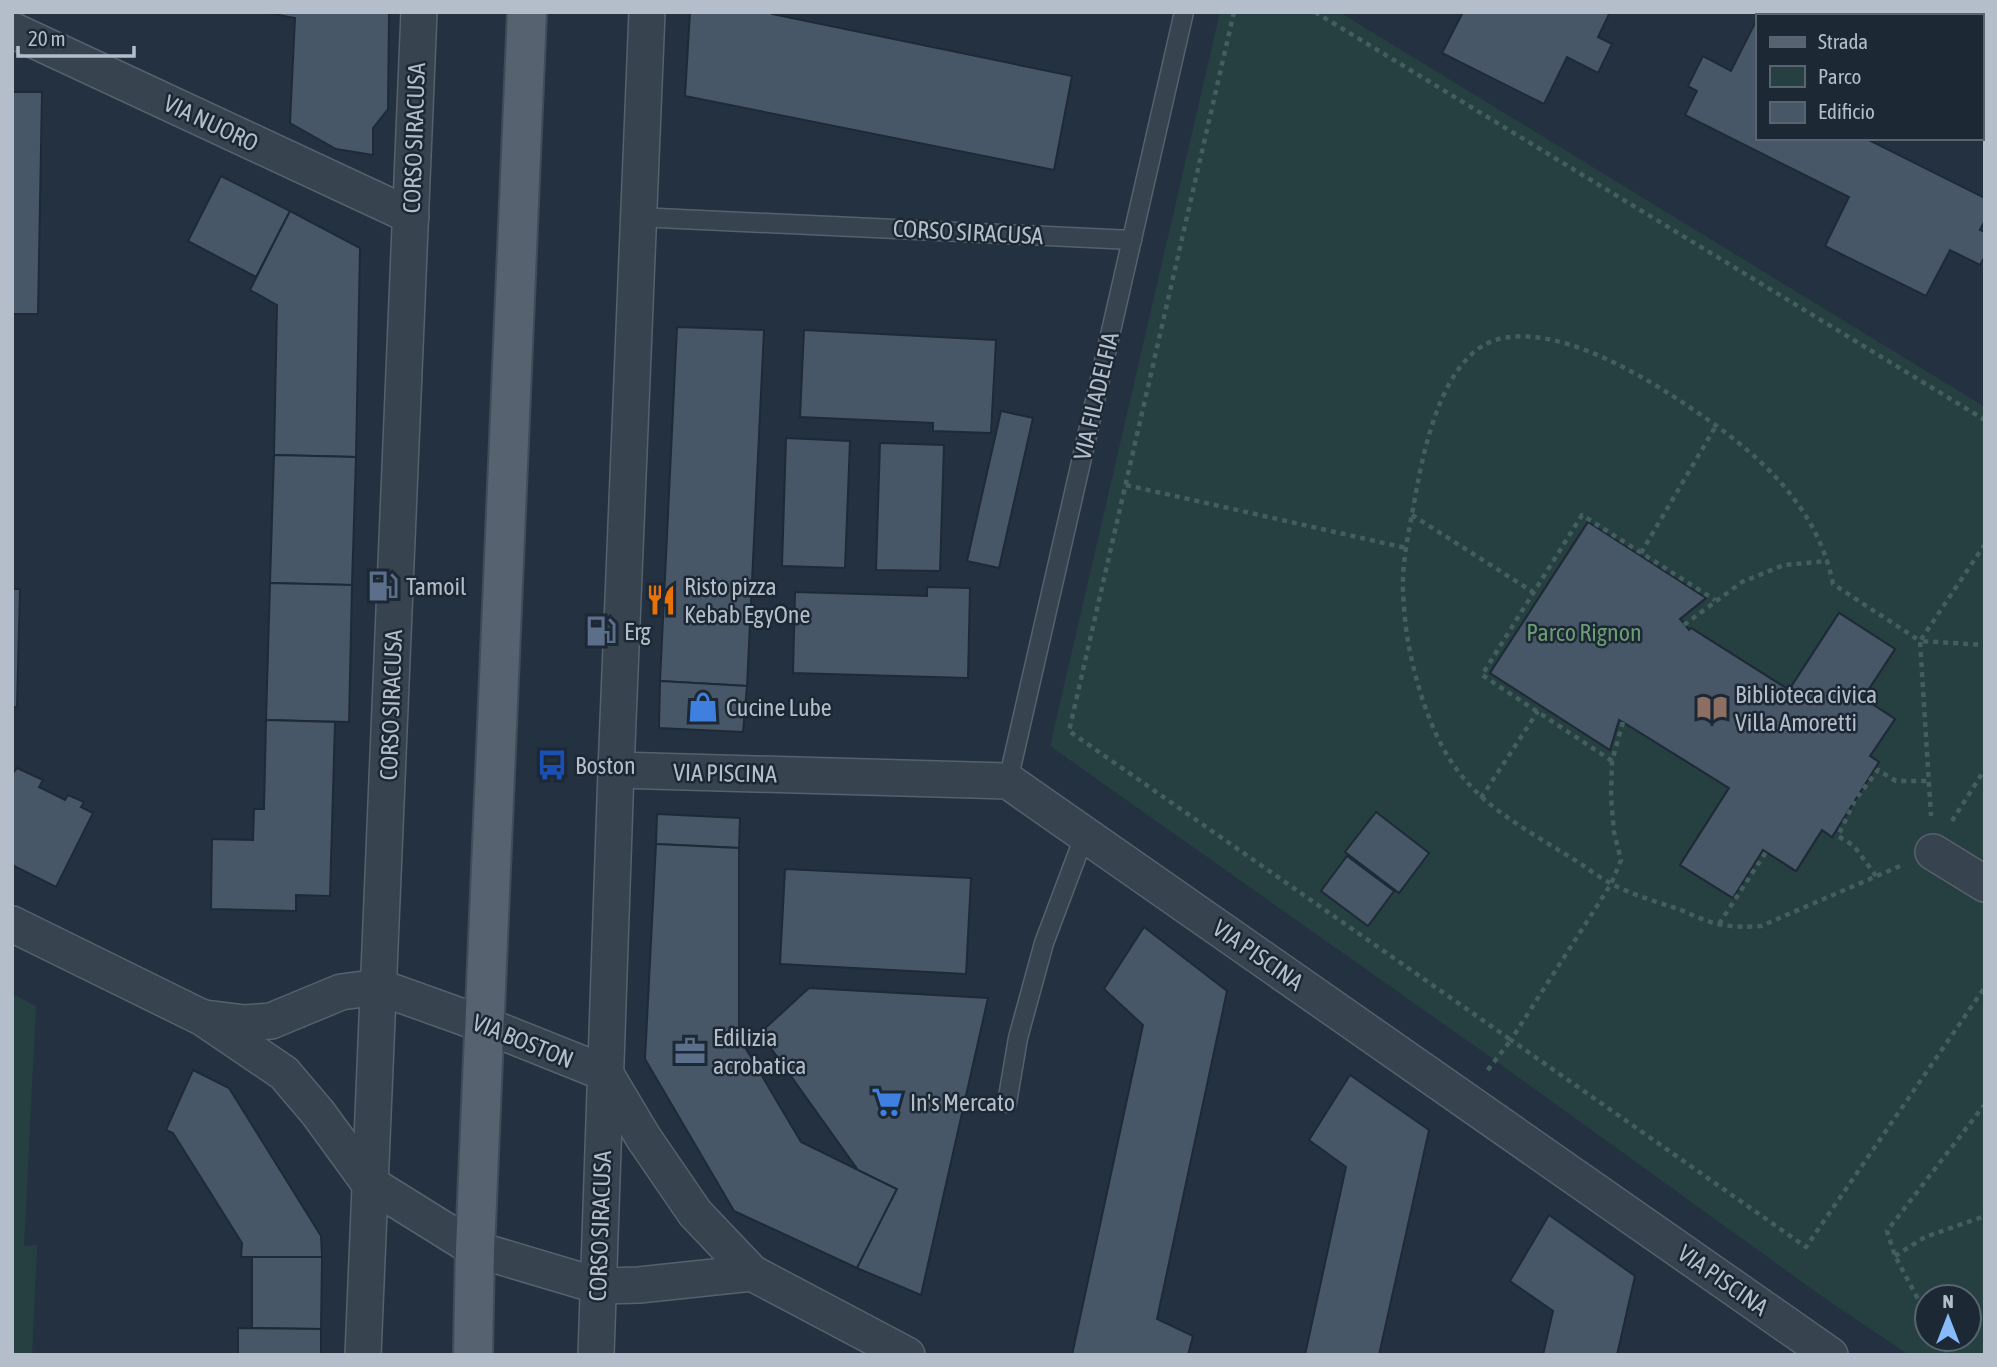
<svg xmlns="http://www.w3.org/2000/svg" width="1997" height="1367" font-family="'Asap Condensed',sans-serif">
<style>
.green{fill:#264041;fill-rule:evenodd}
.building{fill:#485767;stroke:#1f2a37;stroke-width:2}
.lines{fill:none;stroke-linecap:round;stroke-linejoin:round}
.lane-casing{stroke:#56616e;stroke-width:21}
.street-casing{stroke:#56616e;stroke-width:38}
.primary-casing{stroke:#414c59;stroke-width:42}
.path{stroke:#445d5e;stroke-width:4.5;stroke-dasharray:5 5;stroke-linecap:butt}
.lane{stroke:#384350;stroke-width:18}
.street{stroke:#384350;stroke-width:35}
.primary{stroke:#566270;stroke-width:38}
.labels{text-anchor:middle;dominant-baseline:central;stroke-width:5;stroke-linejoin:round;paint-order:stroke}
.street-label{font-size:24px;fill:#b4becb;stroke:#1d2835}
.poi-label{font-size:24px;fill:#b4becb;stroke:#1d2835;text-anchor:start}
.park-label{font-size:24px;fill:#6a9d73;stroke:#1d2835}
</style>
<rect width="100%" height="100%" fill="#243140"/>
<g class="green">
<path d="M1220 12H1339L1985 407V1355H1909L1823 1297 1496 1061 1050 746ZM1927 1297H1969V1339H1927Z"/>
<polygon points="12,994 36,1006 24,1246 37,1245 32,1355 12,1355"/>
</g>
<g class="building">
<polygon points="263,12 389,13 388,109 373,128 373,155 336,149 290,123 295,18"/>
<polygon points="690,12 772,12 772,14 1072,76 1054,170 685,96"/>
<polygon points="1463,12 1610,12 1598,37 1612,44 1598,73 1567,57 1544,104 1442,53"/>
<polygon points="1755,23 1757,24 1757,138 1865,138 1985,198 1985,220 1980,230 1985,232 1985,256 1980,265 1950,250 1926,296 1825,246 1849,197 1685,115 1697,91 1688,86 1703,56 1731,71"/>
<polygon points="12,92 42,92 38,314 12,314"/>
<polygon points="221,176 290,211 256,277 188,241"/>
<polygon points="290,211 360,248 356,457 274,455 277,305 250,290"/>
<polygon points="677,327 764,330 747,686 660,681"/>
<polygon points="804,330 996,340 991,433 933,431 933,423 800,417"/>
<polygon points="1001,411 1033,418 999,568 967,561"/>
<polygon points="786,438 850,441 845,568 782,566"/>
<polygon points="880,443 944,445 940,571 876,570"/>
<polygon points="274,455 356,457 352,585 270,583"/>
<polygon points="1588,522 1706,598 1680,619 1689,630 1691,628 1789,690 1839,613 1895,649 1863,698 1895,719 1870,756 1879,762 1832,837 1822,830 1796,871 1763,850 1733,898 1680,865 1729,788 1623,722 1619,720 1610,750 1490,673"/>
<polygon points="1588,522 1706,598 1680,619 1689,630 1691,628 1789,690 1839,613 1895,649 1863,698 1895,719 1870,756 1879,762 1832,837 1822,830 1796,871 1763,850 1733,898 1680,865 1729,788 1623,722 1619,720 1610,750 1490,673"/>
<polygon points="270,583 352,585 349,722 266,720"/>
<polygon points="927,587 970,588 968,678 793,673 795,592 927,596"/>
<polygon points="12,589 20,589 17,707 12,707"/>
<polygon points="660,681 747,686 743,732 659,728"/>
<polygon points="266,720 335,722 330,896 296,895 296,911 211,909 212,839 253,840 254,809 264,809"/>
<polygon points="17,768 43,780 39,787 65,800 68,795 84,802 81,807 93,813 56,887 12,865 12,774"/>
<polygon points="1376,812 1429,853 1399,893 1345,852"/>
<polygon points="657,814 740,818 739,848 656,844"/>
<polygon points="656,844 739,848 739,1037 801,1142 897,1189 857,1268 734,1211 645,1059"/>
<polygon points="1347,856 1394,891 1368,926 1321,891"/>
<polygon points="785,869 971,878 966,974 780,964"/>
<polygon points="1144,927 1227,991 1157,1319 1193,1336 1188,1355 1072,1355 1143,1025 1104,989"/>
<polygon points="809,988 988,998 921,1295 857,1268 897,1189 858,1170 760,1033"/>
<polygon points="193,1070 229,1088 321,1236 322,1257 241,1257 242,1243 173,1133 166,1130"/>
<polygon points="1350,1075 1429,1130 1379,1355 1305,1355 1346,1167 1309,1140"/>
<polygon points="1549,1215 1635,1276 1617,1355 1543,1355 1553,1311 1510,1281"/>
<polygon points="252,1257 322,1257 321,1329 252,1328"/>
<polygon points="238,1328 321,1329 321,1355 238,1355"/>
</g>
<g class="lines">
<g class="lane-casing">
<g id="lane">
<polyline points="637,217 1132,240"/>
<polyline points="1008,781 1184,12"/>
<polyline points="1007,1103 1018,1038 1044,943 1085,834"/>
</g>
</g>
<g class="street-casing">
<g id="street">
<polyline points="1905,12 1912,16"/>
<polyline points="12,30 411,216"/>
<polyline points="1981,50 1985,51"/>
<polyline points="616,770 1008,781 1830,1355"/>
<polyline points="1933,852 1985,884"/>
<polyline points="12,924 203,1018 284,1073 318,1113 369,1183 475,1249 599,1286 639,1285 752,1273"/>
<polyline points="205,1018 245,1023 271,1021 341,992 379,987 485,1025 605,1073 643,1137 695,1213 752,1273 907,1355"/>
<polyline points="363,1355 419,12"/>
<polyline points="596,1355 616,770 647,12"/>
</g>
</g>
<g class="primary-casing">
<polyline id="primary" points="473,1355 475,1249 527,12"/>
</g>
<g class="path">
<polyline points="1234,12 1069,731 1511,1040 1487,1071"/>
<polyline points="1315,12 1985,420"/>
<polyline points="1126,485 1406,548"/>
<polyline points="1412,515 1533,592"/>
<polyline points="1985,544 1920,641 1985,645"/>
<polyline points="1641,553 1717,424"/>
<polyline points="1684,625 1742,582 1784,565 1828,561"/>
<polyline points="1623,722 1612,761 1611,797 1614,832 1621,860 1611,884 1511,1040 1806,1247 1985,987"/>
<polyline points="1612,761 1482,675 1582,515 1715,600"/>
<polyline points="1481,798 1538,711"/>
<polyline points="1952,821 1985,769"/>
<path d="M1900 866 1761 926C1748 927 1736 927 1723 925 1709 923 1695 916 1681 910 1658 902 1632 895 1610 883 1601 878 1592 872 1584 866 1540 837 1489 813 1458 771 1432 738 1415 682 1408 641 1405 625 1404 607 1403 591 1402 563 1408 536 1413 509 1422 458 1440 350 1503 338 1556 328 1625 366 1668 393 1741 440 1815 494 1833 584L1920 641 1931 816"/>
<polyline points="1876,876 1854,846 1838,836 1855,800 1878,770 1896,781 1929,781"/>
<polyline points="1719,924 1766,852"/>
<polyline points="1895,1256 1925,1237 1985,1216"/>
<polyline points="1927,1316 1895,1256 1887,1231 1985,1104"/>
<polyline points="1939,1339 1944,1349 1952,1355"/>
</g>
<use href="#lane" class="lane"/>
<use href="#street" class="street"/>
<use href="#primary" class="primary"/>
</g>
<defs>
<g id="fuel-bare" transform="scale(2.415)"><path d="M-5.5-6h7V0h2V4h1.3V-2.5L3-4.5l.8-.8L6-3V5H2.5V1h-1V6h-7ZM-4.2-4.7v3.2H.2V-4.7Z" fill="#5c6f8a" stroke="#1d2835" stroke-width="2.5" paint-order="stroke"/></g>
<g id="restaurant-bare" transform="scale(2.415)"><path d="M-5-6h1v4h1v-4h1v4h1v-4h1v5L-1.5 .5V6h-2V.5L-5-1ZM5-6V6H3V1.5H1.5Q1.5-4 5-6Z" fill="#e8710a" stroke="#1d2835" stroke-width="2.5" paint-order="stroke"/></g>
<g id="shop-bare" transform="scale(2.415)"><path d="M-5-2.5h2.3a2.7 3.5 0 0 1 5.4 0H5L5.5 6h-11ZM-1.5-2.5h3a1.5 2.3 0 0 0-3 0Z" fill="#3f7fe0" stroke="#1d2835" stroke-width="2.5" paint-order="stroke"/></g>
<g id="library-bare" transform="scale(2.415)"><path d="M-6-4Q-3-5.5-.7-3.5V5Q-3 3-6 4ZM6-4Q3-5.5 .7-3.5V5Q3 3 6 4Z" fill="#8d6e63" stroke="#1d2835" stroke-width="2.5" paint-order="stroke"/></g>
<g id="bus-bare" transform="scale(2.415)"><path d="M-5-6H5V4H4V6H2V4H-2V6H-4V4H-5ZM-3.5-4V0h7V-4ZM-3.5 1.2v1.5H-2V1.2ZM2 1.2v1.5H3.5V1.2Z" fill="#1a4fb4" stroke="#1d2835" stroke-width="2.5" paint-order="stroke"/></g>
<g id="office-bare" transform="scale(2.415)"><path d="M-6-3h4V-5.5h4V-3h4V5H-6ZM-1-4.5V-3h2v-1.5ZM-6 0V1H6V0Z" fill="#5c6f8a" stroke="#1d2835" stroke-width="2.5" paint-order="stroke"/></g>
<g id="supermarket-bare" transform="scale(2.415)"><path d="M-6-5.5h2.5l.6 2H6L4.5 2H-2.5L-4.4-4H-6ZM-1.5 3.2a1.3 1.3 0 1 0 .1 0ZM3 3.2a1.3 1.3 0 1 0 .1 0Z" fill="#3f7fe0" stroke="#1d2835" stroke-width="2.5" paint-order="stroke"/></g>
</defs>
<g fill-rule="evenodd">
<use href="#fuel-bare" x="383" y="586"/>
<use href="#restaurant-bare" x="661" y="600"/>
<use href="#fuel-bare" x="601" y="631"/>
<use href="#shop-bare" x="703" y="707"/>
<use href="#library-bare" x="1712" y="708"/>
<use href="#bus-bare" x="552" y="765"/>
<use href="#office-bare" x="690" y="1051"/>
<use href="#supermarket-bare" x="887" y="1102"/>
</g>
<g class="labels">
<g class="street-label">
<text transform="translate(211 123) rotate(25)">VIA NUORO</text>
<text transform="translate(414 138) rotate(-88)">CORSO SIRACUSA</text>
<text transform="translate(968 232) rotate(3)">CORSO SIRACUSA</text>
<text transform="translate(1096 396) rotate(-77)">VIA FILADELFIA</text>
<text transform="translate(391 705) rotate(-88)">CORSO SIRACUSA</text>
<text transform="translate(725 773) rotate(1)">VIA PISCINA</text>
<text transform="translate(1258 955) rotate(35)">VIA PISCINA</text>
<text transform="translate(523 1041) rotate(22)">VIA BOSTON</text>
<text transform="translate(600 1226) rotate(-88)">CORSO SIRACUSA</text>
<text transform="translate(1723 1280) rotate(35)">VIA PISCINA</text>
</g>
<g class="poi-label">
<text x="406" y="586">Tamoil</text>
<text x="684" y="586">Risto pizza<tspan x="684" dy="28">Kebab EgyOne</tspan></text>
<text x="624" y="631">Erg</text>
<text x="1735" y="694">Biblioteca civica<tspan x="1735" dy="28">Villa Amoretti</tspan></text>
<text x="726" y="707">Cucine Lube</text>
<text x="575" y="765">Boston</text>
<text x="713" y="1037">Edilizia<tspan x="713" dy="28">acrobatica</tspan></text>
<text x="910" y="1102">In's Mercato</text>
</g>
<g class="park-label">
<text x="1584" y="632">Parco Rignon</text>
</g>
</g>
<rect width="1997" height="1367" fill="none" stroke="#b4becb" stroke-width="28"/>
<rect x="1756" y="14" width="228" height="126" fill="#1d2835" stroke="#596471" stroke-width="2"/>
<rect x="1770" y="37" width="35" height="10" fill="#566270" stroke="#596471" stroke-width="2"/>
<text x="1818" y="49" font-size="21" fill="#b4becb">Strada</text>
<rect x="1770" y="66" width="35" height="21" fill="#264041" stroke="#596471" stroke-width="2"/>
<text x="1818" y="84" font-size="21" fill="#b4becb">Parco</text>
<rect x="1770" y="102" width="35" height="21" fill="#485767" stroke="#596471" stroke-width="2"/>
<text x="1818" y="119" font-size="21" fill="#b4becb">Edificio</text>
<g transform="translate(1948 1318)"><circle r="33" fill="#1d2835" stroke="#596471" stroke-width="2"/>
<path d="M0-5L12 26L0 18L-12 26Z" fill="#88bbfc"/>
<text y="-10" font-size="19" font-weight="bold" text-anchor="middle" fill="#b4becb">N</text>
</g>
<path d="M18 46v10h116v-10" fill="none" stroke="#b4becb" stroke-width="3.5"/>
<text x="28" y="46" font-size="21" fill="#b4becb" stroke="#1d2835" stroke-width="5" paint-order="stroke">20 m</text>
</svg>
